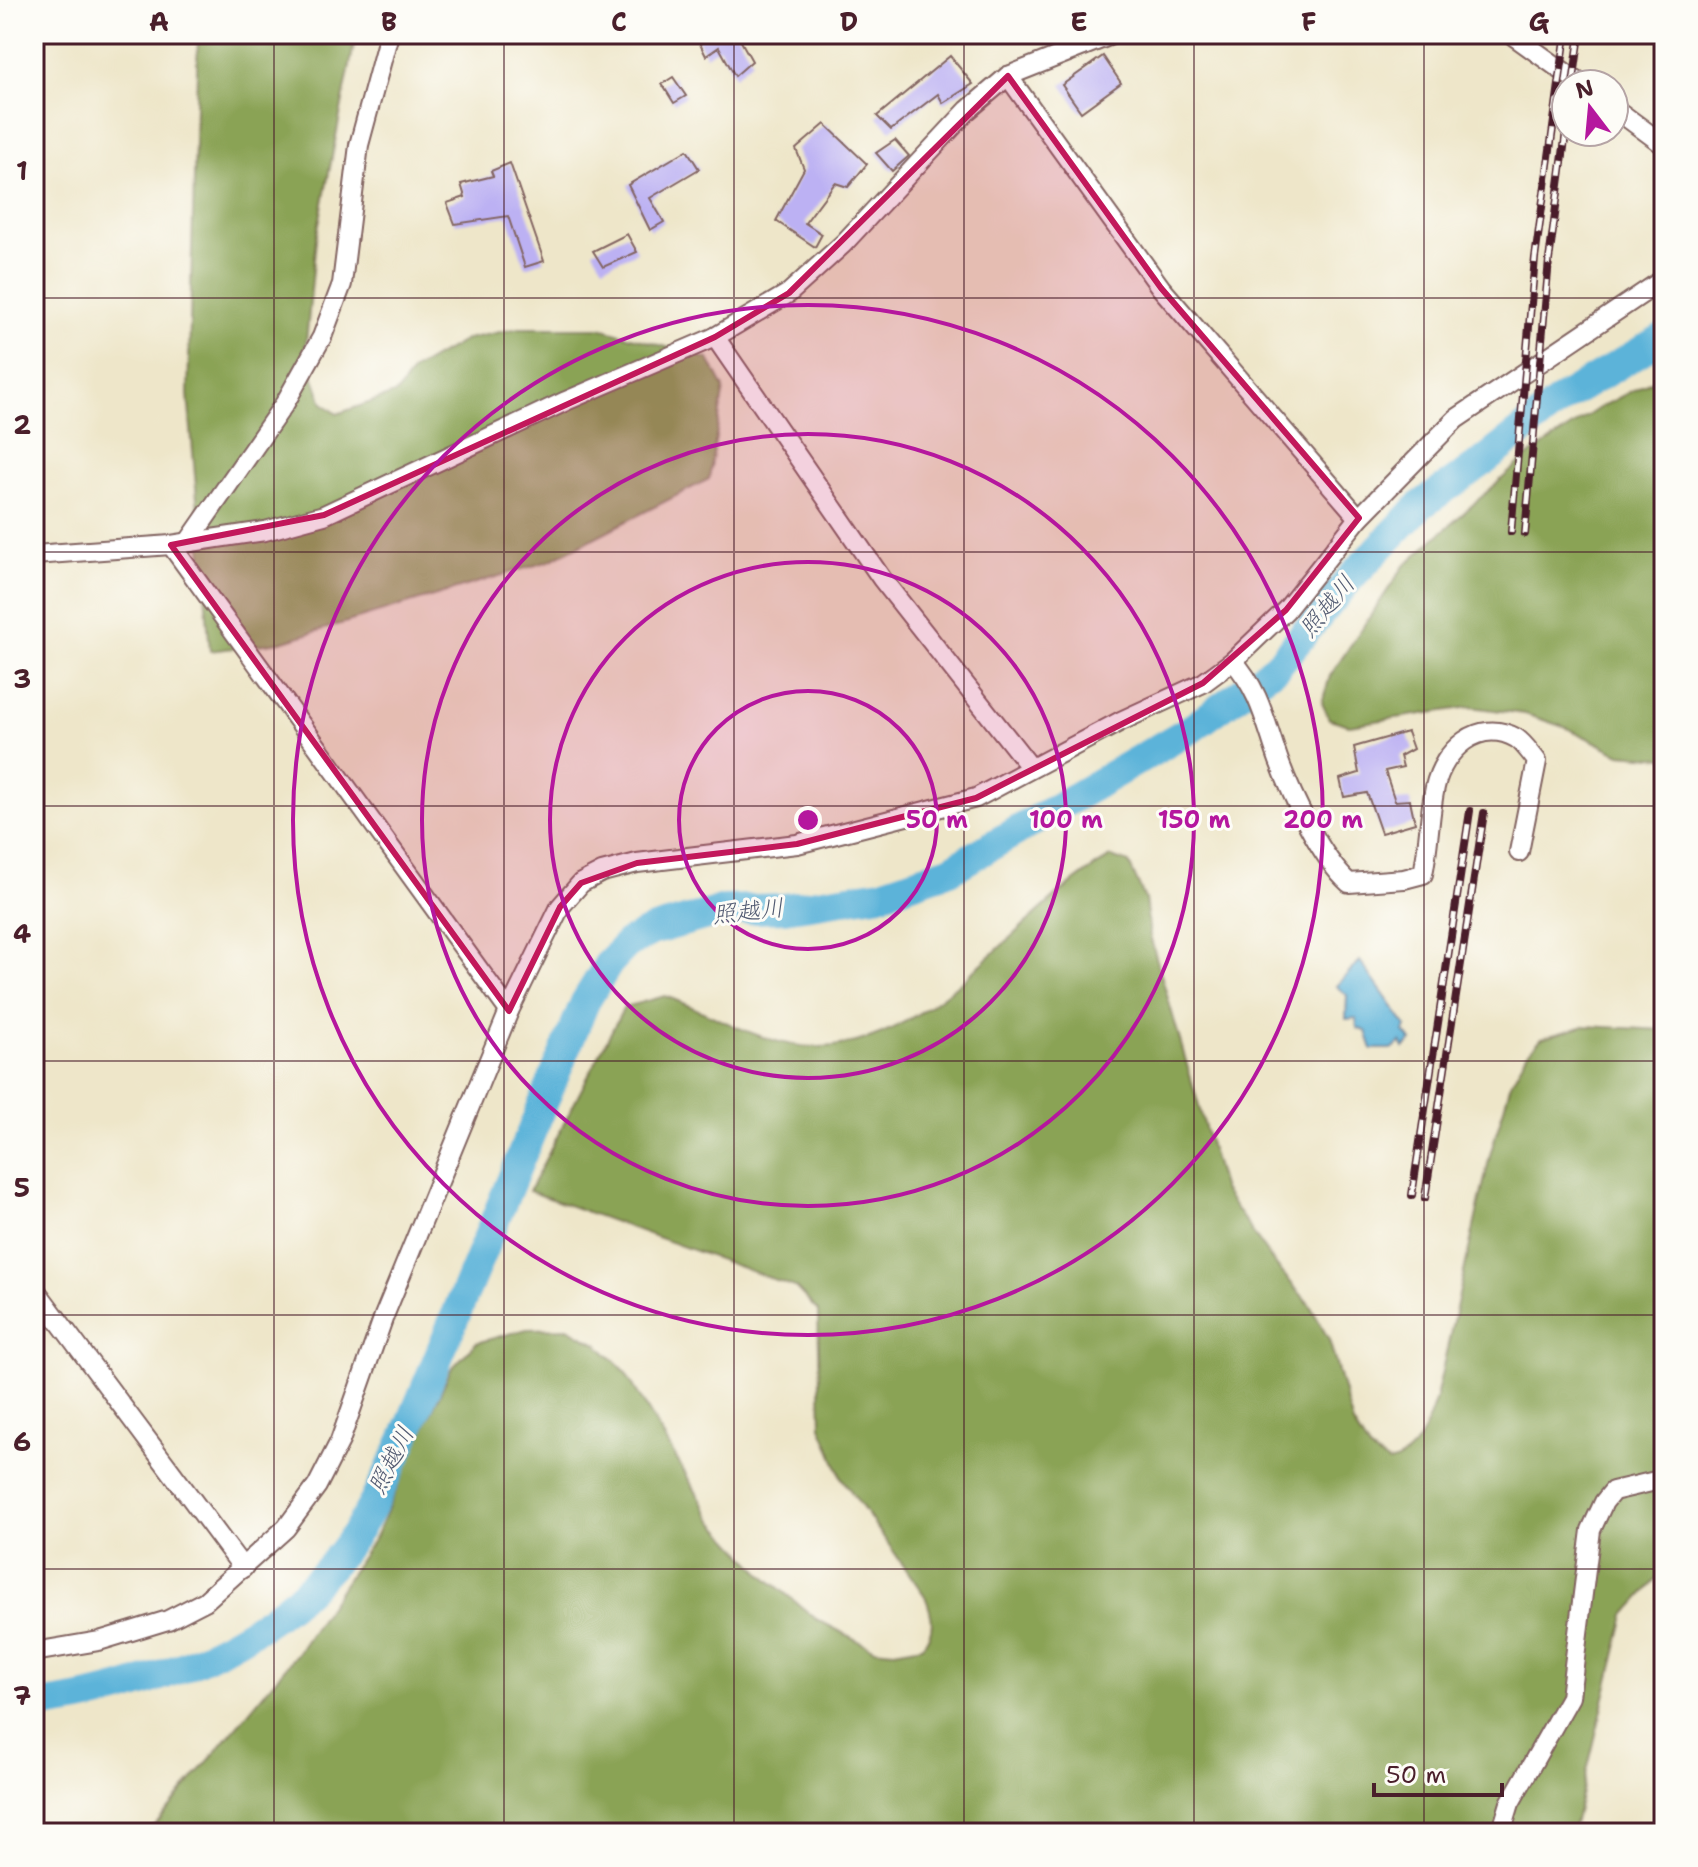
<svg xmlns="http://www.w3.org/2000/svg" width="1698" height="1867" font-family="'Shantell Sans','Klee One',sans-serif">
<style>
.forest{fill:#8aa355;stroke:#6a6140;stroke-width:2}
.water{fill:#5cb3d9;stroke:#536982;stroke-width:2}
.lines{fill:none;stroke-linecap:round;stroke-linejoin:round}
.river{stroke:#5cb3d9;stroke-width:30}
.building{fill:#bcb1f3}
.minor-casing{stroke:#836562;stroke-width:22}
.minor{stroke:#fff;stroke-width:18}
.rail-casing{stroke:#4a1f2b;stroke-width:8}
.rail{stroke:#fdfcf7;stroke-width:5;stroke-dasharray:15;stroke-linecap:butt}
.marked{fill:#c2185b;fill-opacity:0.2;stroke:#c2185b;stroke-width:6;stroke-linejoin:round}
.grid{fill:none;stroke:#4a1f2b;stroke-width:2;stroke-opacity:0.55}
.ring{fill:none;stroke:#b5179e;stroke-width:4}
.labels{text-anchor:middle;dominant-baseline:central;stroke-width:6;stroke-linejoin:round;paint-order:stroke}
.water-label{font-size:24px;font-style:italic;fill:#515a71;stroke:#fdfcf7}
.centre{fill:#b5179e;stroke:#fdfcf7;stroke-width:4}
.ring-label{font-size:24px;text-anchor:middle;font-weight:bold;fill:#b5179e;stroke:#fdfcf7;stroke-width:6;stroke-linejoin:round;paint-order:stroke}
.neatline{fill:none;stroke:#4a1f2b;stroke-width:3}
.grid-label{font-size:26px;text-anchor:middle;font-weight:bold;fill:#4a1f2b}
</style>
<rect width="100%" height="100%" fill="#fdfcf7"/>
<filter id="ink" filterUnits="userSpaceOnUse"><feTurbulence type="fractalNoise" baseFrequency=".0125" numOctaves="2"/><feDisplacementMap in="SourceGraphic" scale="16" xChannelSelector="R" yChannelSelector="G"/><feConvolveMatrix kernelMatrix="1 2 1 2 8 2 1 2 1" color-interpolation-filters="sRGB"/></filter>
<filter id="wash" filterUnits="userSpaceOnUse"><feTurbulence type="fractalNoise" baseFrequency=".006" numOctaves="4" result="noise"/><feDisplacementMap in="SourceGraphic" scale="32" xChannelSelector="R" yChannelSelector="G"/><feGaussianBlur stdDeviation="1.8" result="paint"/><feColorMatrix in="noise" values="0 0 0 0 0 0 0 0 0 0 0 0 0 0 0 0 0 1.4 0 .05"/><feComposite in="paint" operator="in"/></filter>
<g filter="url(#wash)">
<rect width="100%" height="100%" fill="#eee6c9"/>
<g class="forest">
<polygon points="198,34 356,34 316,239 305,353 323,403 337,414 397,393 413,370 467,339 519,328 600,328 709,359 724,388 709,479 549,561 281,642 210,651 188,394"/>
<polygon points="1664,374 1664,758 1620,754 1567,728 1525,714 1470,707 1349,725 1329,719 1322,703 1330,676 1404,566 1524,459 1599,408"/>
<path d="M1111 857 1129 863 1145 899 1150 936 1223 1190 1274 1263 1310 1305 1329 1340 1353 1424 1369 1450 1389 1463C1419 1455 1427 1424 1436 1398L1490 1155 1511 1083 1527 1054 1542 1038 1585 1026 1664 1030V1571L1625 1615 1572 1833H149L298 1652 375 1537 451 1369 476 1343 527 1329 568 1328 597 1344 624 1370 714 1522 762 1574 816 1619 874 1649 894 1651 922 1646C936 1629 933 1616 925 1596L841 1477 821 1426 818 1311 795 1287 529 1191 624 1007 665 996C714 1014 766 1048 820 1047 936 1045 1017 909 1111 857Z"/>
</g>
<polygon class="water" points="1360,961 1406,1026 1404,1032 1412,1041 1404,1048 1401,1042 1392,1049 1372,1049 1366,1031 1357,1028 1357,1018 1346,1019 1347,995 1336,986"/>
<g class="lines">
<path class="river" d="M34 1706C143 1695 274 1639 342 1552 368 1519 386 1478 404 1440L585 1002 609 963 627 944 651 931 724 910 784 908 882 893 950 870 1191 729 1277 666 1353 575 1421 505 1483 462 1565 397 1664 337"/>
</g>
<g id="blocks">
<g class="building">
<polygon points="695,34 737,34 752,61 735,76 719,47 706,56"/>
<polygon points="950,56 973,84 943,103 938,94 891,130 877,116"/>
<polygon points="1103,56 1121,83 1081,112 1062,85"/>
<polygon points="673,77 686,96 674,103 662,84"/>
<polygon points="825,124 867,164 848,187 835,183 805,223 822,234 815,247 776,221 804,169 796,149"/>
<polygon points="895,140 909,156 892,171 876,153"/>
<polygon points="687,150 699,169 650,198 664,222 650,230 628,185"/>
<polygon points="510,163 544,261 525,267 508,216 455,224 447,203 465,197 461,184 493,176 491,171"/>
<polygon points="627,234 637,252 603,267 593,251"/>
<polygon points="1407,732 1413,749 1400,756 1403,767 1385,771 1395,801 1410,800 1415,823 1381,833 1367,793 1344,797 1340,779 1359,773 1354,747"/>
</g>
</g>
</g>
<g filter="url(#ink)">
<use href="#blocks" fill-opacity="0" stroke="#836562" stroke-width="2"/>
<g class="lines">
<g class="minor-casing">
<g id="minor">
<polyline points="1511,34 1581,84"/>
<polyline points="1008,76 1161,288 1359,518"/>
<polyline points="1614,108 1664,145"/>
<polyline points="715,337 882,579 1031,768"/>
<polyline points="189,541 285,403 322,337 342,284 359,145 389,34"/>
<polyline points="171,545 509,1011"/>
<polyline points="34,555 171,545 265,531 324,515 566,401 715,337 789,293 843,244 968,110 1008,76 1114,34"/>
<path d="M1233 661C1260 690 1266 725 1279 761 1292 796 1321 858 1349 883L1404 879 1423 874C1429 845 1429 816 1435 787 1443 751 1478 717 1516 738 1524 743 1531 754 1537 761L1519 852"/>
<polyline points="34,1288 243,1568"/>
<polyline points="34,1652 99,1641 168,1620 205,1601 286,1528 317,1486 340,1441 384,1316 509,1011 560,907 581,883 602,872 637,863 797,844 976,798 1121,721 1203,683 1233,661 1286,610 1359,518 1456,419 1664,279"/>
<polyline points="1501,1833 1510,1803 1570,1697 1591,1530 1604,1502 1613,1491 1664,1479"/>
</g>
</g>
<use href="#minor" class="minor"/>
<g class="rail-casing">
<g id="rail">
<polyline points="1573,84 1580,34"/>
<polyline points="1511,532 1535,258 1566,34"/>
<polyline points="1525,534 1549,260 1566,132"/>
<polyline points="1412,1195 1470,811"/>
<polyline points="1425,1198 1484,813"/>
</g>
</g>
<use href="#rail" class="rail"/>
</g>
</g>
<path class="marked" d="M1008 76 1161 288 1359 518 1286 610 1203 683 976 798 797 844 637 863 581 883 560 907 509 1011 171 545 324 515 715 337 789 293Z"/>
<path class="grid" d="M274 34V1833M504 34V1833M734 34V1833M964 34V1833M1194 34V1833M1424 34V1833M34 298H1664M34 552H1664M34 806H1664M34 1061H1664M34 1315H1664M34 1569H1664"/>
<g class="ring">
<circle cx="808" cy="820" r="129"/>
<circle cx="808" cy="820" r="258"/>
<circle cx="808" cy="820" r="386"/>
<circle cx="808" cy="820" r="515"/>
</g>
<g class="labels">
<g class="water-label">
<text transform="translate(1327 606) rotate(-50)">照越川</text>
<text transform="translate(748 911) rotate(-6)">照越川</text>
<text transform="translate(391 1460) rotate(-63)">照越川</text>
</g>
</g>
<circle cx="808" cy="820" r="12" class="centre"/>
<g class="ring-label">
<text x="937" y="828">50 m</text>
<text x="1066" y="828">100 m</text>
<text x="1194" y="828">150 m</text>
<text x="1323" y="828">200 m</text>
</g>
<rect width="1698" height="1867" fill="none" stroke="#fdfcf7" stroke-width="88"/>
<g transform="translate(1590 108) rotate(344)"><circle r="38" fill="#fdfcf7" stroke="#b5a4a5" stroke-width="2"/>
<path d="M0-6L14 30L0 20L-14 30Z" fill="#b5179e"/>
<text y="-12" font-size="22" font-weight="bold" text-anchor="middle" fill="#4a1f2b">N</text>
</g>
<path d="M1374 1783v12h128v-12" fill="none" stroke="#4a1f2b" stroke-width="4"/>
<text x="1386" y="1783" font-size="24" fill="#4a1f2b" stroke="#fdfcf7" stroke-width="6" paint-order="stroke">50 m</text>
<rect x="44" y="44" width="1610" height="1779" class="neatline"/>
<g class="grid-label">
<text x="159" y="31">A</text>
<text x="389" y="31">B</text>
<text x="619" y="31">C</text>
<text x="849" y="31">D</text>
<text x="1079" y="31">E</text>
<text x="1309" y="31">F</text>
<text x="1539" y="31">G</text>
<text x="22" y="180">1</text>
<text x="22" y="434">2</text>
<text x="22" y="688">3</text>
<text x="22" y="943">4</text>
<text x="22" y="1197">5</text>
<text x="22" y="1451">6</text>
<text x="22" y="1705">7</text>
</g>
</svg>
